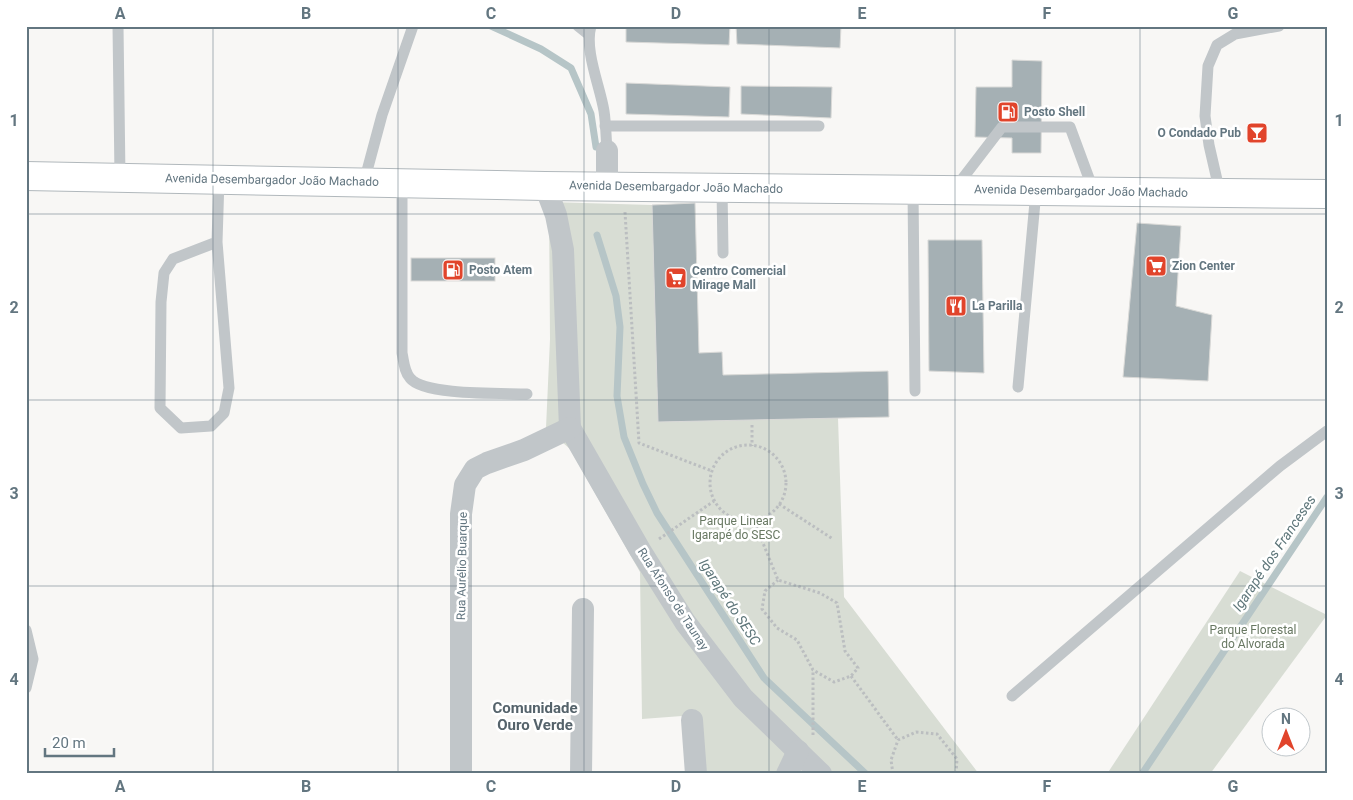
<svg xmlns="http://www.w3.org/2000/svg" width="1353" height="800" font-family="Roboto,sans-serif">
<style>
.green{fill:#d8ddd4}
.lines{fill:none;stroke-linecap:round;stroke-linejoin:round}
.stream{stroke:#b6c5c7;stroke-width:7}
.building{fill:#a5b0b4;stroke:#d9d9d7}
.secondary-casing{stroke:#b1b8bc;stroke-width:30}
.path{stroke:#bbbec0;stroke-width:3;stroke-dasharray:2.5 2.5;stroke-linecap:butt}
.lane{stroke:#c1c6c9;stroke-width:11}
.street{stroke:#c1c6c9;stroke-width:22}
.secondary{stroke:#fff;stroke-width:28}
.grid{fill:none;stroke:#637680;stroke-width:1;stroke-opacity:0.55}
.labels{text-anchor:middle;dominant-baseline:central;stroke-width:5;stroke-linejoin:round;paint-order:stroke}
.poi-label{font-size:12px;font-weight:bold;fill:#637680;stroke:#fff;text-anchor:start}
.street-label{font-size:12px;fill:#637680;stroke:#fff}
.park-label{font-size:12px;fill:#687862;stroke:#fff}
.water-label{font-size:14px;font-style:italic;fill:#5e767a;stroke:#fff}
.quarter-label{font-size:15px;font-weight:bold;fill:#55636b;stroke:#fff}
.neatline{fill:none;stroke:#637680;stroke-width:2}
.grid-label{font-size:16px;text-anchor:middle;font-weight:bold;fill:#637680}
</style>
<rect width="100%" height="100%" fill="#f8f7f5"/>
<g class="green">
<polygon points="549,202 652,205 658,422 838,418 844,597 979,774 688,774 682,716 642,719 640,572 570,449 546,428 550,339"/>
<polygon points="1240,571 1327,615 1210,774 1107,774"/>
</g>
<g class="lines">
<g class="stream">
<polyline points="491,26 541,49 571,68 591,114 596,147"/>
<polyline points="597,235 616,296 620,327 617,396 624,437 643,484 657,513 764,678 866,774"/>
<polyline points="1142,774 1327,497"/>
</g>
</g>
<g class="building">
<polygon points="626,26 730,26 729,45 626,42"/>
<polygon points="736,26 841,26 840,48 737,44"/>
<polygon points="1012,60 1042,61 1041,153 1012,153 1012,138 975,137 976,87 1012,87"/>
<polygon points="626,83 730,87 729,117 626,114"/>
<polygon points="741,86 832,87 831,118 741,114"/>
<polygon points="695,203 699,353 722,352 723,375 888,371 889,417 658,422 652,205"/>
<polygon points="1137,223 1181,226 1176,306 1212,315 1208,381 1123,377"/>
<polygon points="928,240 982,240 984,373 929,371"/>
<rect x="411" y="258" width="84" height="23"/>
</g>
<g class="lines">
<g class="secondary-casing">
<polyline id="secondary" points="26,176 545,186 1327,194"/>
</g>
<g class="path">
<polyline points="625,212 639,443 712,471"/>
<polyline points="752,425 752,446"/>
<circle cx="748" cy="483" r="38"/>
<polyline points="779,504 833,539"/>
<polyline points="754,521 778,580 820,593 837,603 845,651 858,668 851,676 834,682 813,670 797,640 777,628 762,609 765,591 778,580"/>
<polyline points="659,539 714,501"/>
<polyline points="851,676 898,740"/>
<polyline points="813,735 813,670"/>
<polyline points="893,774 891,760 898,740 916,732 937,734 957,759 956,774"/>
</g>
<g class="lane">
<polyline points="118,26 120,177"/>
<polyline points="578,26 588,34"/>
<path d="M591 26C584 50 600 86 604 111 606 124 606 138 607 151"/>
<polyline points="605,126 819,126"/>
<polyline points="364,182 382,115 413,26"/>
<path d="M402 183V353C404 362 404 371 410 378 424 396 503 393 527 394"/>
<polyline points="956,187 1002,127 1070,127 1094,192"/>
<polyline points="722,188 723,253"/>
<polyline points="913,189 915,391"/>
<polyline points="1220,193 1209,145 1205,116 1208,66 1217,45 1235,34 1279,26"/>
<polyline points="217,242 173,259 164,273 161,302 160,408 181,428 211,426 224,413 229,388 217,242 219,179"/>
<polyline points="1018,387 1036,191"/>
<polyline points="26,630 33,659 26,688"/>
<polyline points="1012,696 1280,466 1327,431"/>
</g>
<g class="street">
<polyline points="607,151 607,186"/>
<polyline points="545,186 556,215 563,250 570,428 640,550 685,622 743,698 821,774"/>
<polyline points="692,720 696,774"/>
<polyline points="461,774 461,514 465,485 475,469 487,463 524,450 570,428"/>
<polyline points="581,774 583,609"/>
<polyline points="787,774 798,751"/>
</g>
<use href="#secondary" class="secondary"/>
</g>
<path class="grid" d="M213 26V774M398 26V774M584 26V774M769 26V774M955 26V774M1140 26V774M26 214H1327M26 400H1327M26 586H1327"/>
<defs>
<g id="fuel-square" transform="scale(1.125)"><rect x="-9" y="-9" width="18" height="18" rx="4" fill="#e1442b" stroke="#fff"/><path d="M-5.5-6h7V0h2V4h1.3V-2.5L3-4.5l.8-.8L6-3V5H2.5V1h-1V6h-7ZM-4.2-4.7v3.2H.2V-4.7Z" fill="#fff"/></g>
<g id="bar-square" transform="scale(1.125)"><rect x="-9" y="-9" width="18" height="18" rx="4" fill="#e1442b" stroke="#fff"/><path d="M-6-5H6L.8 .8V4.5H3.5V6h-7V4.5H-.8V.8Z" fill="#fff"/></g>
<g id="supermarket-square" transform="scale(1.125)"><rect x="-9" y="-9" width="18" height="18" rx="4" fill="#e1442b" stroke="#fff"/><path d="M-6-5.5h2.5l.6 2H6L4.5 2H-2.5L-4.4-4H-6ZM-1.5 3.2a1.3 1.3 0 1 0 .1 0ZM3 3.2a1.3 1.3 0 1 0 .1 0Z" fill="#fff"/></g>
<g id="restaurant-square" transform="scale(1.125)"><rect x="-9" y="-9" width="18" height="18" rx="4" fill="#e1442b" stroke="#fff"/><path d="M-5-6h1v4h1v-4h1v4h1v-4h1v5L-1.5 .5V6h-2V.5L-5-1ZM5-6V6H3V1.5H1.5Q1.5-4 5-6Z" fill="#fff"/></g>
</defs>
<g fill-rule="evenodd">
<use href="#fuel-square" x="1008" y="112"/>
<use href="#bar-square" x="1257" y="133"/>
<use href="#supermarket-square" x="1156" y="266"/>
<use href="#fuel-square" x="453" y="270"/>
<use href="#supermarket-square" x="676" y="278"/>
<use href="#restaurant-square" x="956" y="306"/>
</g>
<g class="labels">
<g class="poi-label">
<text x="1024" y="112">Posto Shell</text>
<text x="1241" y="133" text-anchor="end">O Condado Pub</text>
<text x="1172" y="266">Zion Center</text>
<text x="469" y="270">Posto Atem</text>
<text x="692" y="271">Centro Comercial<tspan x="692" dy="14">Mirage Mall</tspan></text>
<text x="972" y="306">La Parilla</text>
</g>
<g class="street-label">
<text transform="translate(272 180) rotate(1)">Avenida Desembargador João Machado</text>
<text transform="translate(676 187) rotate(1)">Avenida Desembargador João Machado</text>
<text transform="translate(1081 191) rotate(1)">Avenida Desembargador João Machado</text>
<text transform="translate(462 566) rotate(-89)">Rua Aurélio Buarque</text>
<text transform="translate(673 599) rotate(57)">Rua Afonso de Taunay</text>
</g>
<g class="park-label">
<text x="736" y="521">Parque Linear<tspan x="736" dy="14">Igarapé do SESC</tspan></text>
<text x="1253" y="630">Parque Florestal<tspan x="1253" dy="14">do Alvorada</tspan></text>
</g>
<g class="water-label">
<text transform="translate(1274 553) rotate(-56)">Igarapé dos Franceses</text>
<text transform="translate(730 602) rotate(57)">Igarapé do SESC</text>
</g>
<g class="quarter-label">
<text x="535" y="708">Comunidade<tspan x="535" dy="17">Ouro Verde</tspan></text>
</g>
</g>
<rect width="1353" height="800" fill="none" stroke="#ffffff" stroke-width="55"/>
<g transform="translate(1286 732)"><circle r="24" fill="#ffffff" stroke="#c1c8cc"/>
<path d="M0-4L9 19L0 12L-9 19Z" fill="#e1442b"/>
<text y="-8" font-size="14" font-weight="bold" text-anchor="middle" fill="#637680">N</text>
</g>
<path d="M45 748v8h69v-8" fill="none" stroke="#637680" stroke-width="2.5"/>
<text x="52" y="748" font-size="15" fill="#637680" stroke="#ffffff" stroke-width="4" paint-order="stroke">20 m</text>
<rect x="28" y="28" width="1298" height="744" class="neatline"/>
<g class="grid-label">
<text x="120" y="19">A</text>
<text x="306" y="19">B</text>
<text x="491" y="19">C</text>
<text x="676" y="19">D</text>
<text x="862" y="19">E</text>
<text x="1047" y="19">F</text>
<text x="1233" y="19">G</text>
<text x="14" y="126">1</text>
<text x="1339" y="126">1</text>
<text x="14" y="313">2</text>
<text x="1339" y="313">2</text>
<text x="14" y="499">3</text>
<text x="1339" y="499">3</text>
<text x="14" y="685">4</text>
<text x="1339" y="685">4</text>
<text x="120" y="792">A</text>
<text x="306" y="792">B</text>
<text x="491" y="792">C</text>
<text x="676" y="792">D</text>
<text x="862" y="792">E</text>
<text x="1047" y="792">F</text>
<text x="1233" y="792">G</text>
</g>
</svg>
